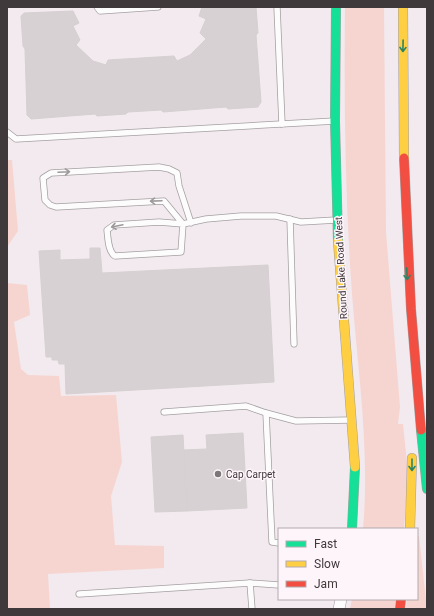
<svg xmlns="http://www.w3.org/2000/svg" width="434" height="616" font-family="Roboto,sans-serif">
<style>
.green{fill:#f6d5d1}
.building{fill:#d8d1d3;stroke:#d6d0d2}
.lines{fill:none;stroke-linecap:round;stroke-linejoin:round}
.lane-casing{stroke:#a49fa2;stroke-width:7}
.street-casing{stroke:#a49fa2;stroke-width:12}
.fast-casing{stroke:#a49fa2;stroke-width:10}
.slow-casing{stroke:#a49fa2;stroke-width:10}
.jam-casing{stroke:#a49fa2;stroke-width:10}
.lane{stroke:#fdfcfc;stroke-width:5.5}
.street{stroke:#fdfcfc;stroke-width:11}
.fast{stroke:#16e098;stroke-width:9}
.slow{stroke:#ffcf43;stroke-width:9}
.jam{stroke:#f24e42;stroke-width:9}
.oneway{stroke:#2d8465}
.oneway2{stroke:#9e9a9c}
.poi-dot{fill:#7e777a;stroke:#fef5fa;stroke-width:1.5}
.labels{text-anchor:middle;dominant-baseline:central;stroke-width:3;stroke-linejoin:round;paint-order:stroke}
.street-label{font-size:10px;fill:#3f393c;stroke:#fef5fa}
.poi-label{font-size:10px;fill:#3f393c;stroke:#fef5fa;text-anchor:start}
</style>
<rect width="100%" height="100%" fill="#f2eaee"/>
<g class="green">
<path d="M345 7H384L386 232 400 407 398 424H403L408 473 404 529H363C370 451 358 372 352 294 345 199 344 103 345 7Z"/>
<polygon points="7,160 12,160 18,231 7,247"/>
<polygon points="7,283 27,285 30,315 14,322 21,369 28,375 59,376 61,396 116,395 122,462 111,496 115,545 164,546 164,568 48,574 50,609 7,609"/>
<polygon points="419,536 427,609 406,609 407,599 417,599 417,537"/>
<polygon points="352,599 396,599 395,609 350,609"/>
</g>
<g class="building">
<polygon points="202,7 256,7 258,33 256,35 261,102 258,107 228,109 226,107 163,112 161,110 128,112 126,114 97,116 95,114 31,119 27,115 25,49 23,46 21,16 24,13 73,11 79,23 73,26 80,40 76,45 93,61 106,65 108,60 174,56 177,61 190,55 206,39 200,33 206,19 199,16"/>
<polygon points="90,248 100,248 102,273 268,265 274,382 66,394 65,364 59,364 58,360 52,360 52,357 46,357 39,251 60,250 60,260 90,259"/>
<polygon points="243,433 247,508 187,511 183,450 207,449 206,435"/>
<polygon points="183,435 187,511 155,512 151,437"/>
</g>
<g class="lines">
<g class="lane-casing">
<g id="lane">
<polyline points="97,7 100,11 158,7"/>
<polyline points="277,7 282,124"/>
<polyline points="7,132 16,139 335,121"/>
<polyline points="290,219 294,344"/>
<path d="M191 223 179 186 177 173 169 169 159 167 51 173 43 178 45 200 50 205 56 207 164 201 183 224 181 252 115 256C108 252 108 238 107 230L114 225 159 222 183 224 206 219 241 216H276L301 222 336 220"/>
<polyline points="164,412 246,406 266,413"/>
<polyline points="279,543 272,542 266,413 296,421 351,420"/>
<polyline points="250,583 252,609"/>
<polyline points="79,594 250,583 279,585"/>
</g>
</g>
<g class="street-casing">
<polyline id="street" points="339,609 341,599"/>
</g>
<g class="fast-casing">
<g id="fast">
<polyline points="336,7 335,121 338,241"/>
<polyline points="421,430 427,489"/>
<polyline points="352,529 355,467"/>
</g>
</g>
<g class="slow-casing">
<g id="slow">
<polyline points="403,7 404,158"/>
<polyline points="338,241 355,467"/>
<polyline points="410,529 412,458"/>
</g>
</g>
<g class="jam-casing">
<g id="jam">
<polyline points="404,158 411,309 421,430"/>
<polyline points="400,609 401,599"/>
</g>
</g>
<use href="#lane" class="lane"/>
<use href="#street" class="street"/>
<use href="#fast" class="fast"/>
<use href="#slow" class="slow"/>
<use href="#jam" class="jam"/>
</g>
<defs><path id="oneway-shaft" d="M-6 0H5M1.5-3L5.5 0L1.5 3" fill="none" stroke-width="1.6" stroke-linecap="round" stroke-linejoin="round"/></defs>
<g class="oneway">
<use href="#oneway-shaft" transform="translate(403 46) rotate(91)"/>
<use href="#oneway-shaft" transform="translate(407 274) rotate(87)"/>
<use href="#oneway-shaft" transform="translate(412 465) rotate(90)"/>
</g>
<g class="oneway2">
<use href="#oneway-shaft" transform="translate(64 172) rotate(-3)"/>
<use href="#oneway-shaft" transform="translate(156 201) rotate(178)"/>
<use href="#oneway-shaft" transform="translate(117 226) rotate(168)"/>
</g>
<circle class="poi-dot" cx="218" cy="474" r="4"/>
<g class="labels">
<g class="street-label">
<text transform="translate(341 268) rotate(-93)">Round Lake Road West</text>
</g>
<g class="poi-label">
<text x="226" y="474">Cap Carpet</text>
</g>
</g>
<rect width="434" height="616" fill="none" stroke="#3f393c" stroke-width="16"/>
<rect x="278" y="528" width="140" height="72" fill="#fef5fa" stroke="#b2aaae"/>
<rect x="286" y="541" width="20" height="6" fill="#16e098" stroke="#b2aaae"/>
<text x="314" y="548" font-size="12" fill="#3f393c">Fast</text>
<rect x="286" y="561" width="20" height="6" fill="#ffcf43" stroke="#b2aaae"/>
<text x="314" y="568" font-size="12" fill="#3f393c">Slow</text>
<rect x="286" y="581" width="20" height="6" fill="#f24e42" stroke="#b2aaae"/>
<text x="314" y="588" font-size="12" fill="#3f393c">Jam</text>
</svg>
